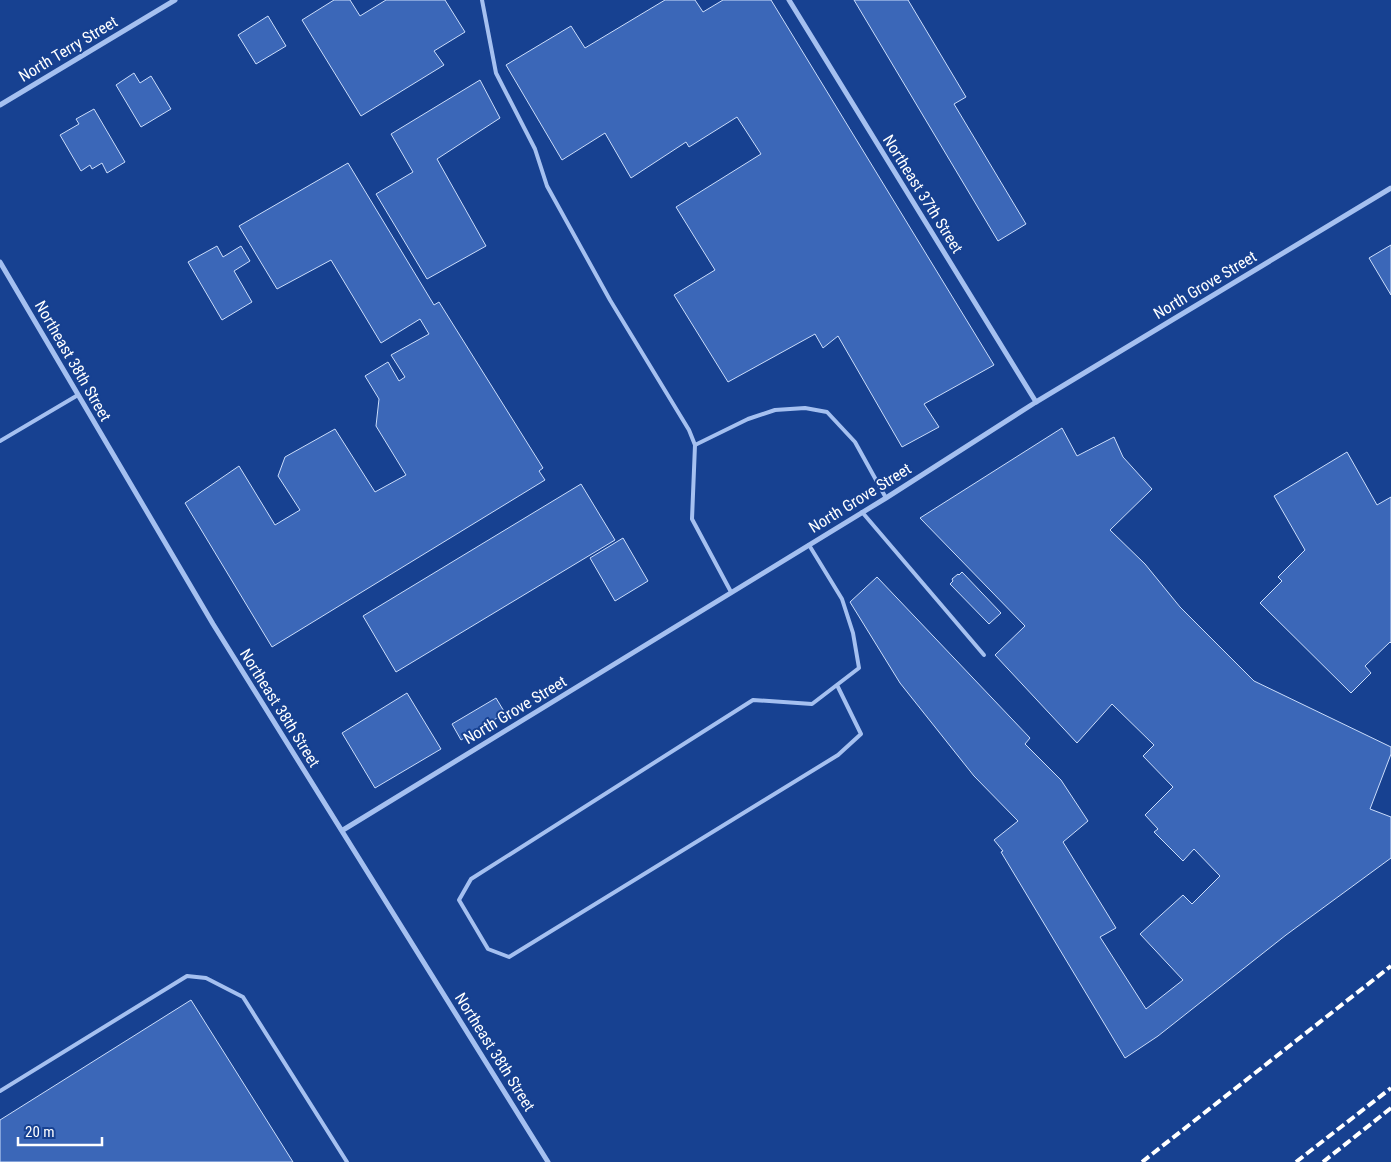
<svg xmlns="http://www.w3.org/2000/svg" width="1391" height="1162" font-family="'Roboto Condensed',sans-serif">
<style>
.building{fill:#3b67b8;stroke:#cbddfb}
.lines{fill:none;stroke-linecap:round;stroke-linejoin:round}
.lane{stroke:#a5c0f0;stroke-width:4}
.street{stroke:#a5c0f0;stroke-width:5}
.rail{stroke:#fff;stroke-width:4;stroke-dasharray:9 4;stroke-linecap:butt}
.labels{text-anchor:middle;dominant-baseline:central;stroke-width:4;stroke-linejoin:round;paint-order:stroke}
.street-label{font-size:16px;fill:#fff;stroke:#174191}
</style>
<rect width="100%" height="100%" fill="#174191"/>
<g class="building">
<polygon points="334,0 350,0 360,16 386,0 445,0 465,32 434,51 444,65 361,116 302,20"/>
<polygon points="665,0 695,0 703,12 723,0 771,0 994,365 924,404 939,427 902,447 838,336 823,348 815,334 728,382 674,295 715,270 676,207 761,154 737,117 689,147 686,142 631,178 605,133 562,160 506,65 571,26 585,48"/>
<polygon points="854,0 908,0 966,97 954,104 1026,224 998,241"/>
<polygon points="268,16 286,46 256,64 238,35"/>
<polygon points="134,73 140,83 151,76 171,109 141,127 116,85"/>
<polygon points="480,80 500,118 437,159 486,246 427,279 376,194 413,172 391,134"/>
<polygon points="94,109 125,162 107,173 102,163 92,169 90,165 81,171 60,135 79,124 76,119"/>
<polygon points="348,163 434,305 439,302 543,468 539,471 545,480 272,647 185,503 239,466 275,525 300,510 278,476 285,457 335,429 375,492 406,475 376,426 379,399 365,376 388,362 399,381 405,377 391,355 429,334 420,319 381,343 331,260 277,289 239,226"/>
<polygon points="1391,245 1391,295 1369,258"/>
<polygon points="217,246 223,257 241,246 250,261 234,271 252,302 222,320 188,262"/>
<polygon points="1062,428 1077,456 1114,437 1123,457 1152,489 1110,530 1145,564 1180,607 1254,681 1391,747 1391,754 1370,809 1391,817 1391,858 1286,935 1158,1036 1125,1058 1001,852 1003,851 994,840 1018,821 974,776 900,683 850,602 877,577 1030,738 1025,744 1061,780 1088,821 1063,842 1116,928 1100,937 1146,1009 1183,980 1140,934 1183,895 1192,904 1220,876 1194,849 1183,861 1154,832 1158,829 1145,815 1173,787 1143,756 1154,745 1112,704 1077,743 995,655 1025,626 920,518"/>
<polygon points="1347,452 1377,505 1391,497 1391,643 1390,642 1365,666 1371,673 1351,693 1260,603 1282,581 1278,577 1305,550 1274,496"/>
<polygon points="581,484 615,540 396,672 363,616"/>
<polygon points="623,538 648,581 615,601 590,558"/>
<polygon points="962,572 1001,613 989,624 950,584 953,581 952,579 958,574 959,575"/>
<polygon points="407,693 441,749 375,788 342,733"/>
<polygon points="496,698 505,713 461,740 452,724"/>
<polygon points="191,1000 293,1162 0,1162 0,1120"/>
</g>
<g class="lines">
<g class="lane">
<polyline points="482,0 496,73 535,149 547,186 610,300 689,430 695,445 692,519 731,592"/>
<polyline points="0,441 78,395"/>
<polyline points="695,445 748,419 775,410 805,408 827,412 855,442 886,498"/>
<polyline points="862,512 984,655"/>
<polyline points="809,545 842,599 853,633 859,668 812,704 753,700 471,879 459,900 488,949 509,957 838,755 861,734 837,685"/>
<polyline points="0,1091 187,976 206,978 243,997 347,1162"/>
</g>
<g class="street">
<polyline points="789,0 1036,402"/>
<polyline points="0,105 175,0"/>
<polyline points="0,262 213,624 548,1162"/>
<polyline points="343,830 886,498 1036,402 1391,188"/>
</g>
<g class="rail">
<polyline points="1142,1162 1391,966"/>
<polyline points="1296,1162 1391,1088"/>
<polyline points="1323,1162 1391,1108"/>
</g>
</g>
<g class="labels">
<g class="street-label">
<text transform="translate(68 49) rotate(-31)">North Terry Street</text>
<text transform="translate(923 194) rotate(58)">Northeast 37th Street</text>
<text transform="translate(1205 285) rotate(-31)">North Grove Street</text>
<text transform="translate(73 361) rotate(60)">Northeast 38th Street</text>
<text transform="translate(860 498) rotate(-32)">North Grove Street</text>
<text transform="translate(280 708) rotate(58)">Northeast 38th Street</text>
<text transform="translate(515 710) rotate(-31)">North Grove Street</text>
<text transform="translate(495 1052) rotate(58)">Northeast 38th Street</text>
</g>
</g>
<path d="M18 1137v8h84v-8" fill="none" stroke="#ffffff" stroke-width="2.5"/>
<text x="25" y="1137" font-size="15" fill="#ffffff" stroke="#174191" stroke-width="4" paint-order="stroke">20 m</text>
</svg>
